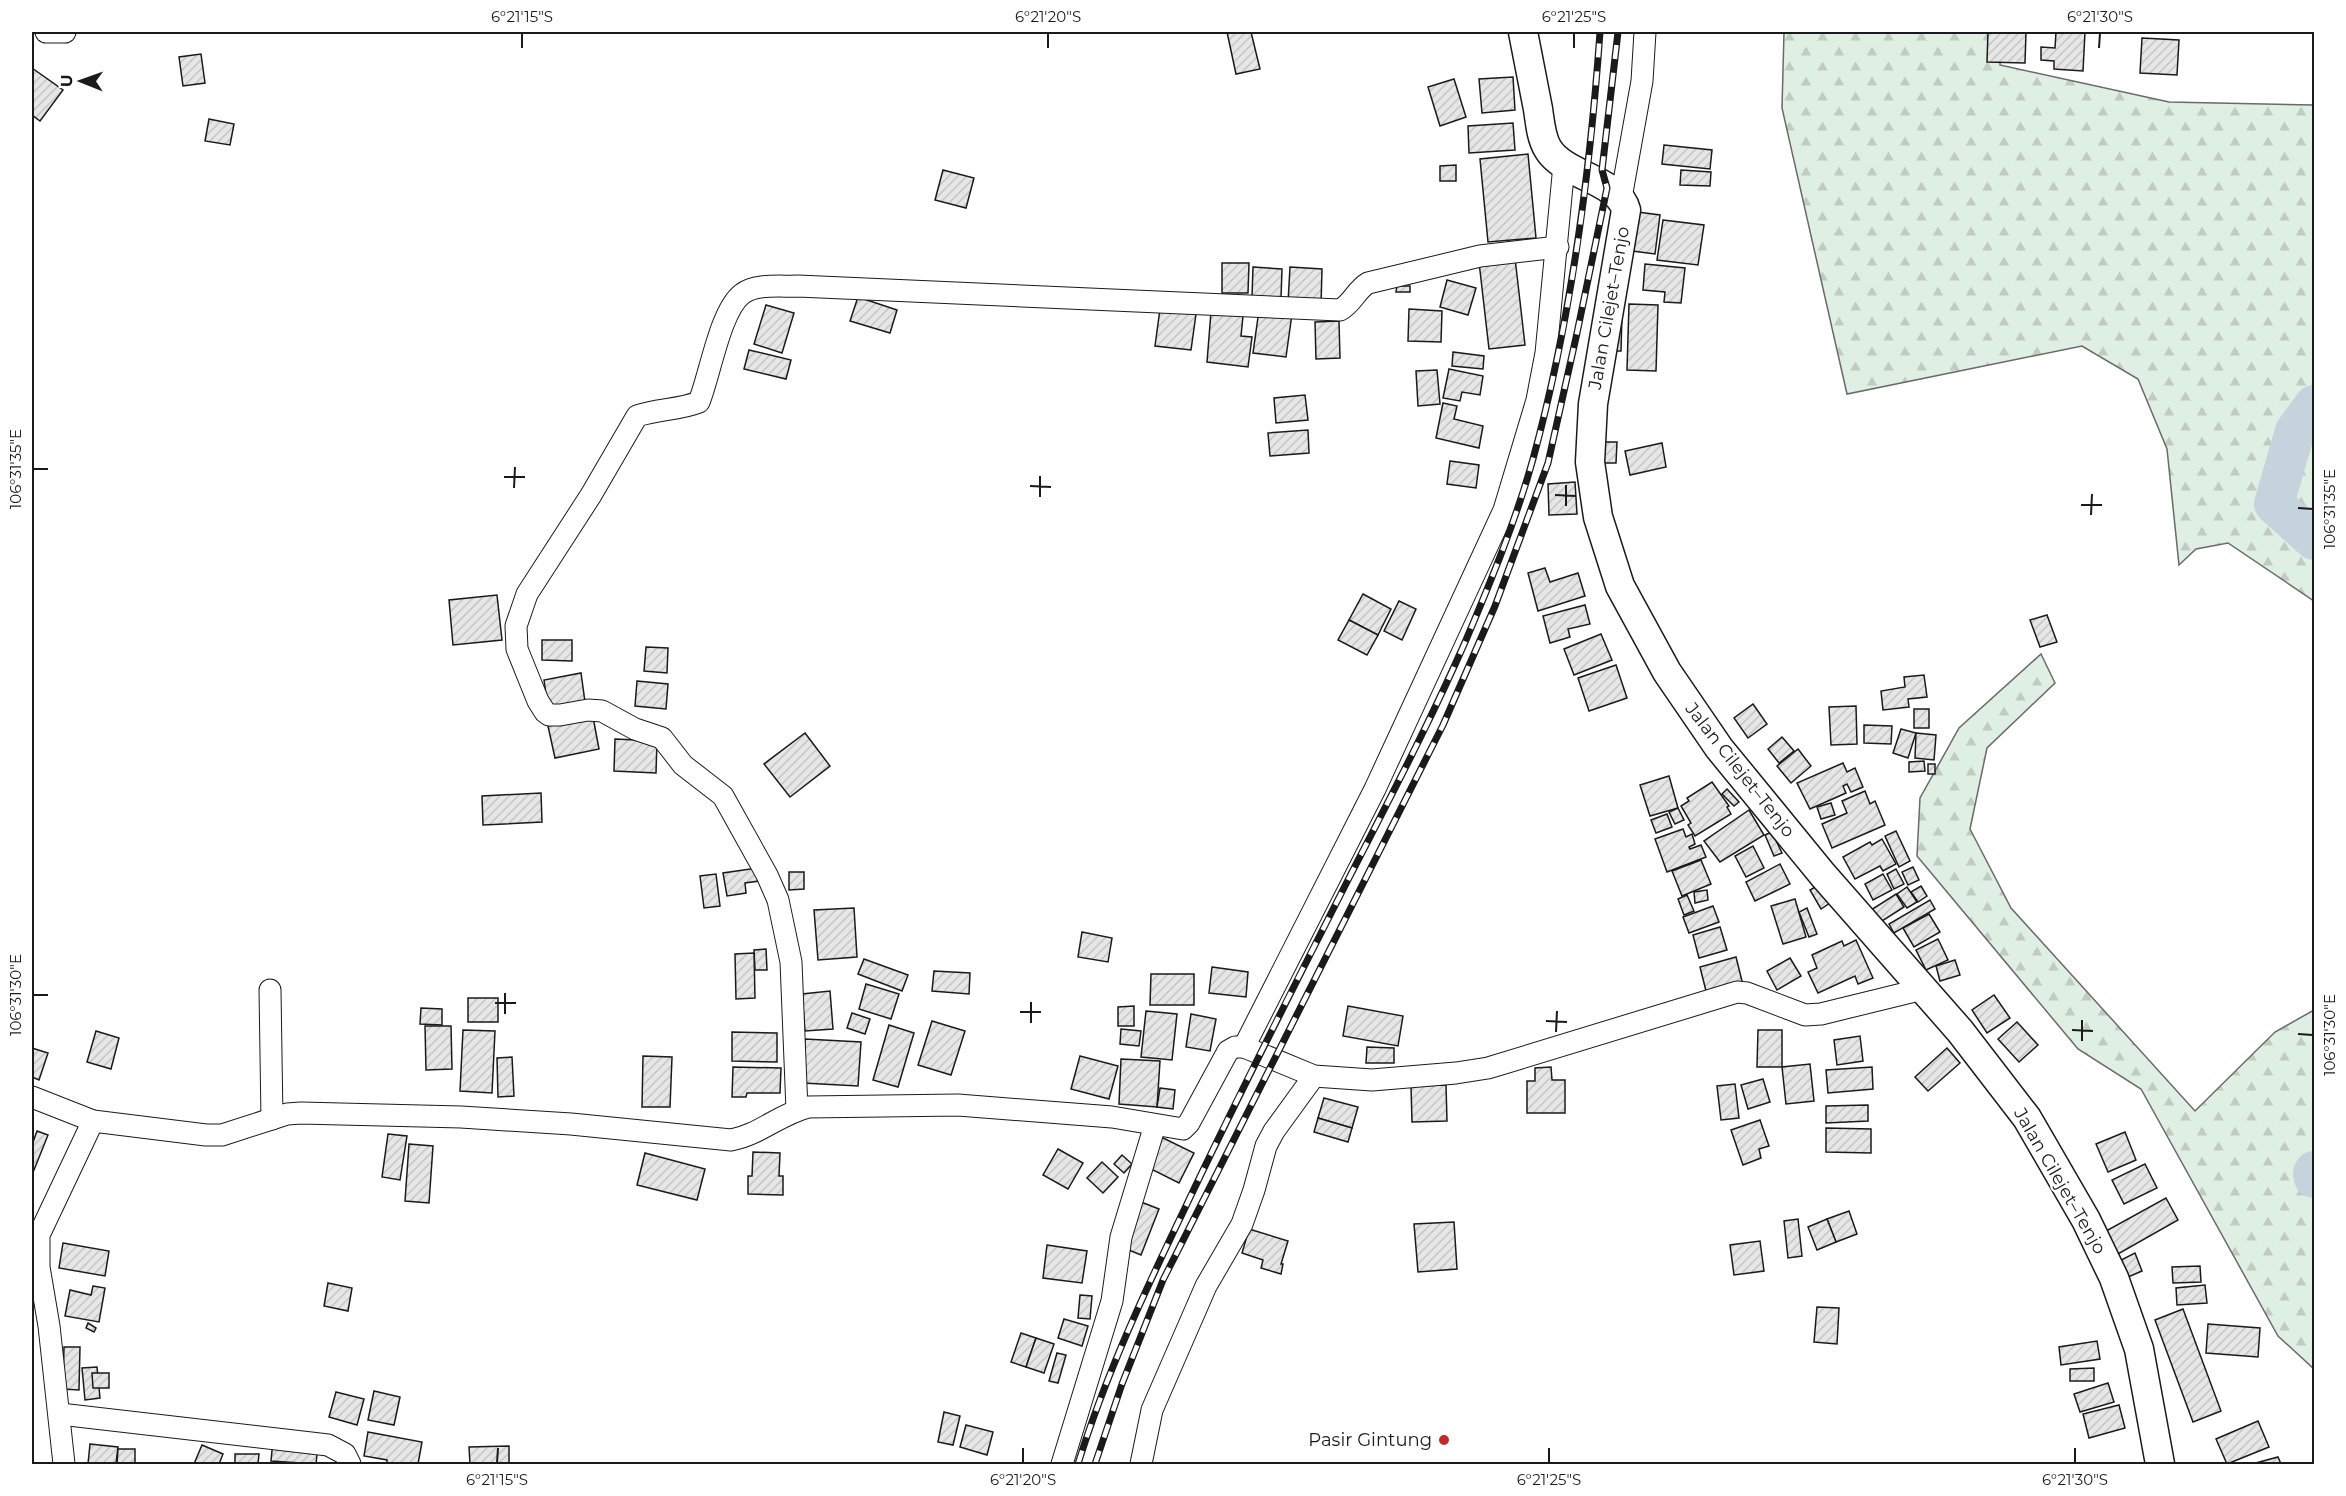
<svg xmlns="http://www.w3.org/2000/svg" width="2346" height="1496" font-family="Montserrat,sans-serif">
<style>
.forest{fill:url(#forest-firs);stroke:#6a6a6a;stroke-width:1.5}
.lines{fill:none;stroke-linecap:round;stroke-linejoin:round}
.river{stroke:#c6d2dc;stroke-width:40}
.building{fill:url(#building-hatch);stroke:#1a1a1a;stroke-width:1.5}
.street-casing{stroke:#1a1a1a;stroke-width:23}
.secondary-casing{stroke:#1a1a1a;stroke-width:31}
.street{stroke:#fff;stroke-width:21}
.secondary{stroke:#fff;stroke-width:28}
.rail-casing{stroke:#1a1a1a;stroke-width:7}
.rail{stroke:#fff;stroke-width:4.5;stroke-dasharray:14;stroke-linecap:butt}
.ticks{fill:none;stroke:#1a1a1a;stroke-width:2}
.poi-dot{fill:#c62828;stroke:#fff;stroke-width:2}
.labels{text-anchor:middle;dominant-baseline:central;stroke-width:4.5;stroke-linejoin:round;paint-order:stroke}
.street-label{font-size:18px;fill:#1a1a1a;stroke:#fff}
.poi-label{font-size:18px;fill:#1a1a1a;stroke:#fff;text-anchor:end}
.neatline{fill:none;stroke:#1a1a1a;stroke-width:2}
.ticks-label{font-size:15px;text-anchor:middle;fill:#1a1a1a}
</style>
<defs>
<pattern id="forest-firs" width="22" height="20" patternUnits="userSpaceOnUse" patternTransform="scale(1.5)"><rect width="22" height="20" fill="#e0efe3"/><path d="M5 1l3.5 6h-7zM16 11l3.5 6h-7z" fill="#c0ccc2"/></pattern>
<pattern id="building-hatch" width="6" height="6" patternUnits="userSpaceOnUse" patternTransform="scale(1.5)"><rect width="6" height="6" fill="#e6e6e6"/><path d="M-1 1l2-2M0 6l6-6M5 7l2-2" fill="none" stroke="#c5c5c5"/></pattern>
</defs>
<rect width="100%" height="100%" fill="#fff"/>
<g class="forest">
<polygon points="1784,32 2000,32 2000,65 2169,102 2314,105 2314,601 2228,543 2196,549 2179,565 2167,449 2138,379 2082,346 1847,394 1782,108"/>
<polygon points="2041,654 2055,683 1987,748 1970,829 2011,908 2195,1111 2275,1032 2314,1010 2314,1369 2278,1336 2141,1089 2078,1049 1917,856 1920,798 1959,728"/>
</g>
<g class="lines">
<g class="river">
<polyline points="2314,405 2295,431 2274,504 2314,540"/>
<polyline points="2314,1171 2313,1173 2314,1178"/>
</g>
</g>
<g class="building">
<polygon points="1227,32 1251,32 1260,69 1236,74"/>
<polygon points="1988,32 2026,32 2025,63 1987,62"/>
<polygon points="2056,32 2085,32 2083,71 2054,69 2054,61 2041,60 2041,47 2055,48"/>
<polygon points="2142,38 2179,40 2177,75 2140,73"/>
<polygon points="201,54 205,83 183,86 179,57"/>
<polygon points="32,68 63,90 40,121 32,115"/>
<polygon points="1513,77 1515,110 1482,113 1479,79"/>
<polygon points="1454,79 1466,117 1440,126 1428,87"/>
<polygon points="209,119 234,124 230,145 205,141"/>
<polygon points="1513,123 1515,150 1469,153 1468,126"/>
<polygon points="1664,145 1712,150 1710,169 1662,164"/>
<polygon points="1528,154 1536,238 1488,242 1480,159"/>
<polygon points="1456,165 1456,181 1440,181 1440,166"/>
<polygon points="943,170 974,178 966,208 935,200"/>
<polygon points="1681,170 1711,172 1710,186 1680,185"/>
<polygon points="1630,211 1660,215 1655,254 1625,250"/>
<polygon points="1663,220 1704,225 1698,265 1657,260"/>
<polygon points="1515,258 1525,345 1489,349 1479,262"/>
<polygon points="1222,263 1249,263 1248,293 1222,293"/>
<polygon points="1645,264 1685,268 1681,303 1664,302 1665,292 1643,290"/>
<polygon points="1253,267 1282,269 1281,298 1252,297"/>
<polygon points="1290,267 1322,269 1321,305 1288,303"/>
<polygon points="1447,280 1476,288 1468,315 1440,307"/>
<polygon points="1397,286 1410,286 1410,292 1396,292"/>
<polygon points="858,297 897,310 890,333 850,321"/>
<polygon points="1629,304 1658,305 1656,371 1627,370"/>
<polygon points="766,305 794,313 782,353 754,344"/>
<polygon points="1160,309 1196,314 1191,350 1155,346"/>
<polygon points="1409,309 1442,311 1441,342 1408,341"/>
<polygon points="1259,310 1292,314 1286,357 1253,353"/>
<polygon points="1211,312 1243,316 1241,336 1252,337 1248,367 1207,362"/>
<polygon points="1622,314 1621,351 1611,351"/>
<polygon points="1339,321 1340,358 1316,359 1315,322"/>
<polygon points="749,350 791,360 786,379 744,369"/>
<polygon points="1453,352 1484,356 1483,369 1452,366"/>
<polygon points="1449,369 1483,376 1480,395 1462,392 1460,401 1443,398"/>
<polygon points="1437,370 1440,404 1418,406 1416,371"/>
<polygon points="1305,395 1308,420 1276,423 1274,398"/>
<polygon points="1443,403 1457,406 1454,419 1483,426 1479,448 1436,438"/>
<polygon points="1308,430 1309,453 1270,456 1268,433"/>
<polygon points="1596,442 1617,442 1616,463 1596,463"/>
<polygon points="1662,443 1666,467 1630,475 1625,451"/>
<polygon points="1450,461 1479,465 1476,488 1447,484"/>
<polygon points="1575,482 1577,514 1549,515 1548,484"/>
<polygon points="1545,568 1550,582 1578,573 1585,596 1538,611 1528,573"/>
<polygon points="1363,594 1391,609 1378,635 1349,620"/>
<polygon points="497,595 502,640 453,645 449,600"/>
<polygon points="1399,601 1416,609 1402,640 1384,631"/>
<polygon points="1585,605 1590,624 1568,629 1570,637 1550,643 1543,616"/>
<polygon points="2047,615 2057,642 2040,647 2030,620"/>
<polygon points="1349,620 1378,635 1367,655 1338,640"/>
<polygon points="1601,634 1612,660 1574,675 1564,649"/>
<polygon points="542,640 572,640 572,661 542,660"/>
<polygon points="646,647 668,648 667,673 644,671"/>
<polygon points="1616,665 1627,698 1589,711 1578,678"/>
<polygon points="581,673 585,702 548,708 544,680"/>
<polygon points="1924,675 1927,697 1908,699 1909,707 1883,710 1881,691 1905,687 1904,677"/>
<polygon points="637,681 668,684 666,709 635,706"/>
<polygon points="1753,704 1767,724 1748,738 1734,718"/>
<polygon points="1856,706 1857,744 1831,745 1829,707"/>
<rect x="1914" y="709" width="15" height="19"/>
<polygon points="593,717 599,749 555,758 548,726"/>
<polygon points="1864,725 1892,726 1891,744 1864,743"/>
<polygon points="1901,729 1916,733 1908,758 1893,753"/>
<polygon points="805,733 830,766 790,797 764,764"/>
<polygon points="1916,733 1936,735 1934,760 1915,758"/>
<polygon points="1782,737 1794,751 1779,763 1768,749"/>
<polygon points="615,739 657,741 656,773 614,771"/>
<polygon points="1798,749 1811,766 1791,783 1777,766"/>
<polygon points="1924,761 1925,771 1909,772 1909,762"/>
<polygon points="1843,763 1847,772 1855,768 1863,787 1851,792 1847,784 1843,786 1846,793 1810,809 1797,783"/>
<rect x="1928" y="764" width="7" height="10"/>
<polygon points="1669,776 1678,808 1650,816 1640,785"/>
<polygon points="1712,782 1729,806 1727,807 1731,814 1695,836 1688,825 1691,823 1681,806 1689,801 1687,798"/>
<polygon points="1727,789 1739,802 1734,806 1722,794"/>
<polygon points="1865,791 1870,804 1875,801 1885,825 1832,848 1822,824 1847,813 1842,801"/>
<polygon points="541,793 542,822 483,825 482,796"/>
<polygon points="1831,803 1835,815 1821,819 1817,807"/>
<polygon points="1678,808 1684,820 1675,824 1669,812"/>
<polygon points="1749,810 1764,835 1720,862 1704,841"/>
<polygon points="1667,814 1672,827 1656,833 1651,820"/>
<polygon points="1683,829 1686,837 1692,834 1695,844 1689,847 1690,849 1701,845 1706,857 1667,872 1655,839"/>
<polygon points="1896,831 1910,861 1899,867 1885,836"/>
<polygon points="1772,832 1782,853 1774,856 1765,835"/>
<polygon points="1882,839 1896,864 1883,871 1880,866 1855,879 1843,857 1870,842 1872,845"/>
<polygon points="1753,846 1764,868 1746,877 1735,856"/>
<polygon points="1701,860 1711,884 1682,896 1672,871"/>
<polygon points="1780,864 1790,884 1755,901 1746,882"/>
<polygon points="1913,867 1919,880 1908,885 1902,872"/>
<polygon points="757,868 759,881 745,883 746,893 727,896 723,873"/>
<polygon points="1896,869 1904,884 1894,889 1887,874"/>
<polygon points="789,872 804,872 804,889 789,890"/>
<polygon points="716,874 720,906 704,908 700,876"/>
<polygon points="1883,874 1892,890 1873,900 1865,884"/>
<polygon points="1822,883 1833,901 1821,909 1810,890"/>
<polygon points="1921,886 1927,896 1918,902 1911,892"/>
<polygon points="1907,887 1917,902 1907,908 1897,894"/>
<polygon points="1707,890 1708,900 1695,903 1694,892"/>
<polygon points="1896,894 1904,907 1879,923 1871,910"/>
<polygon points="1687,895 1694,911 1684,915 1678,899"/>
<polygon points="1795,899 1806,937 1783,944 1771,906"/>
<polygon points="1930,900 1935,909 1894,933 1889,924"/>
<polygon points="1713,906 1719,922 1689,933 1683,917"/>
<polygon points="854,908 857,957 818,960 814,910"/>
<polygon points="1807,908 1817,934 1809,937 1799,912"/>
<polygon points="1929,914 1940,932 1914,947 1903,928"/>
<polygon points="1720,927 1727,950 1699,958 1693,935"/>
<polygon points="1082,932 1112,938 1108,962 1078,957"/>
<polygon points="1938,939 1948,960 1926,970 1916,950"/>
<polygon points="1856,940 1873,978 1858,984 1855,976 1818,993 1808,972 1817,968 1812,955 1842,941 1844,946"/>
<polygon points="766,949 767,970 755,970 754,950"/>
<polygon points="754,953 755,998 736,999 735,954"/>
<polygon points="1736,957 1743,985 1707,995 1700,967"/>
<polygon points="1790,958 1801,976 1777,990 1767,971"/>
<polygon points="864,959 908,975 902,991 858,974"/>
<polygon points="1955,960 1960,975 1940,981 1936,966"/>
<polygon points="1212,967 1248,972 1246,997 1209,993"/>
<polygon points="934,971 970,973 969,994 932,991"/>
<polygon points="1151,974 1194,974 1194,1005 1150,1005"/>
<polygon points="866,984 899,994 891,1019 859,1009"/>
<polygon points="830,991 833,1029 805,1031 802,994"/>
<polygon points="1994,995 2010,1018 1987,1033 1972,1010"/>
<rect x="468" y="998" width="30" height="24"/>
<polygon points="1134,1006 1134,1026 1118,1026 1118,1007"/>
<polygon points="1348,1006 1403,1016 1398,1046 1343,1036"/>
<polygon points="421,1008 442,1009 442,1025 420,1024"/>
<polygon points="1146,1011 1177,1014 1172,1060 1141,1057"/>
<polygon points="852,1013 870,1019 865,1034 847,1028"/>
<polygon points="1191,1014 1216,1019 1210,1051 1186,1047"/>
<polygon points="932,1021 965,1031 951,1075 918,1065"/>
<polygon points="2017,1022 2038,1045 2019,1062 1998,1039"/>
<polygon points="889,1025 914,1033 898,1087 873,1080"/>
<polygon points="425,1026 451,1026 452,1069 426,1070"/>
<polygon points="1121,1029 1141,1031 1139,1046 1120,1044"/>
<polygon points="463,1030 495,1031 492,1093 460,1091"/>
<polygon points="1758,1030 1782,1030 1782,1067 1757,1067"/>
<polygon points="96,1031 119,1038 111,1069 87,1062"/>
<polygon points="732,1032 777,1033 777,1062 732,1061"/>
<polygon points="1860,1036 1863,1061 1837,1065 1834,1040"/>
<polygon points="805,1039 861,1042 858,1086 803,1083"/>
<polygon points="1367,1047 1394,1048 1394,1063 1366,1063"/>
<polygon points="32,1048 48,1053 39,1080 32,1077"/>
<polygon points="1947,1048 1960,1063 1928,1091 1915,1077"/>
<polygon points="643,1056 672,1057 670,1107 642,1107"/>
<polygon points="1080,1056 1118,1066 1109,1099 1071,1089"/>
<polygon points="512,1057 514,1096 498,1097 497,1058"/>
<polygon points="1121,1059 1160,1061 1157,1107 1119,1104"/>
<polygon points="1810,1064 1814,1101 1786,1104 1782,1067"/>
<polygon points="733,1067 781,1068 780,1093 747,1093 746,1097 732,1097"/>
<polygon points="1551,1067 1552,1080 1565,1080 1565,1113 1527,1113 1527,1081 1535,1081 1535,1068"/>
<polygon points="1872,1067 1873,1089 1828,1093 1826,1070"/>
<polygon points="1763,1079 1770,1102 1748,1109 1741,1085"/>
<polygon points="1735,1084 1739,1118 1721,1120 1717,1086"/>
<polygon points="1446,1085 1447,1121 1412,1122 1411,1086"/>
<polygon points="1160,1088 1175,1090 1173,1109 1157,1107"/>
<polygon points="1324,1098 1358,1107 1352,1128 1318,1118"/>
<polygon points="1868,1105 1868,1121 1826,1123 1826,1106"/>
<polygon points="1318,1118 1352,1128 1348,1142 1314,1132"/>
<polygon points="1760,1120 1769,1146 1759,1149 1761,1158 1743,1165 1731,1130"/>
<polygon points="1826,1128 1871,1129 1871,1153 1826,1152"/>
<polygon points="37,1131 48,1135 34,1170 32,1169 32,1145"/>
<polygon points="2125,1132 2136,1160 2108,1172 2096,1144"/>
<polygon points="388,1134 407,1136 400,1180 382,1177"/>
<polygon points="1159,1136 1194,1153 1179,1183 1145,1166"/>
<polygon points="409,1144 433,1146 429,1203 405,1201"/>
<polygon points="1058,1149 1083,1163 1068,1189 1043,1175"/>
<polygon points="753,1152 780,1153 779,1176 783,1176 783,1195 748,1194 748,1176 752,1176"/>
<polygon points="645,1153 705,1169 697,1200 637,1185"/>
<polygon points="1122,1155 1132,1164 1124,1173 1114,1164"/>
<polygon points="1102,1162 1118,1177 1103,1193 1087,1178"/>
<polygon points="2145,1164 2157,1188 2124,1204 2112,1180"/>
<polygon points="2166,1198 2178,1220 2118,1254 2106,1231"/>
<polygon points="1141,1202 1159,1209 1141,1255 1124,1248"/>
<polygon points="1849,1211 1857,1234 1836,1242 1827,1219"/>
<polygon points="1798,1219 1802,1256 1788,1258 1784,1221"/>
<polygon points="1827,1219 1836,1242 1817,1250 1808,1227"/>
<polygon points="1454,1222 1457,1269 1418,1272 1414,1224"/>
<polygon points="1249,1229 1288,1241 1281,1264 1283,1264 1281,1274 1261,1268 1263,1260 1242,1253"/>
<polygon points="1760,1241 1764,1271 1734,1275 1730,1245"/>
<polygon points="63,1243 109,1251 105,1276 59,1268"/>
<polygon points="1047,1245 1087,1251 1082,1283 1043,1278"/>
<polygon points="2135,1253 2142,1271 2128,1277 2121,1260"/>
<polygon points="2200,1266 2201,1282 2173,1283 2172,1267"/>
<polygon points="328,1283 352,1288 348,1311 324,1306"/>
<polygon points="2205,1285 2207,1303 2177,1305 2176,1288"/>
<polygon points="93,1286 105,1288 99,1322 65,1316 70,1290 91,1295"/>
<polygon points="1080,1295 1092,1296 1090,1319 1078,1318"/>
<polygon points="1817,1307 1839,1308 1837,1344 1814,1342"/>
<polygon points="2183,1309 2221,1411 2193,1422 2155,1320"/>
<polygon points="1064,1319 1088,1326 1082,1346 1058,1338"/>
<polygon points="88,1323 96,1328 94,1332 86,1328"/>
<polygon points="2208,1324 2260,1328 2258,1357 2206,1353"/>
<polygon points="1021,1333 1036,1338 1026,1367 1011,1362"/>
<polygon points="1036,1338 1054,1344 1044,1373 1026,1367"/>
<polygon points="2097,1341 2100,1359 2061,1365 2059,1347"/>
<polygon points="64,1347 80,1347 79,1390 63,1389"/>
<polygon points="1057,1353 1066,1355 1058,1383 1049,1381"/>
<polygon points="97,1367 100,1398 85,1400 82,1368"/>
<polygon points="2094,1368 2094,1381 2070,1381 2070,1369"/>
<polygon points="92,1373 109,1373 109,1388 93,1388"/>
<polygon points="2108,1383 2114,1402 2080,1412 2074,1394"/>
<polygon points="374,1391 400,1397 394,1425 368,1420"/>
<polygon points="336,1392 364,1399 357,1425 329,1417"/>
<polygon points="2119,1405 2125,1428 2089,1438 2083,1414"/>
<polygon points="944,1412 960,1416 953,1445 938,1442"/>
<polygon points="2258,1421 2269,1447 2227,1464 2216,1439"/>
<polygon points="966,1425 993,1432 987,1455 960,1447"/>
<polygon points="368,1432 422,1442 418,1464 387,1464 387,1460 364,1456"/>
<polygon points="273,1440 318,1445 316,1464 271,1461"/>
<polygon points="90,1444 118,1447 116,1464 88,1464"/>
<polygon points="202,1445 223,1454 219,1464 194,1464"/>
<polygon points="509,1446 509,1464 470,1464 469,1447"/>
<polygon points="118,1449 135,1449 135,1464 117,1464"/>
<polygon points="235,1454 259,1454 258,1464 235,1464"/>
<polygon points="2278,1457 2281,1464 2252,1464"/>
</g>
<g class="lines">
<g class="street-casing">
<g id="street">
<polyline points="46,32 65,32"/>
<polyline points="1621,198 1642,81 1645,32"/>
<polyline points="270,990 272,1119"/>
<polyline points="1244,1047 1375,789 1504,510 1537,400 1546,353 1564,165"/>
<path d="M32 1097 93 1121 206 1135H222L287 1114 301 1113 461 1117 571 1124 731 1140C759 1135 780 1114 808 1107L958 1105 1112 1117 1183 1129 1189 1123 1228 1051 1235 1047H1244L1314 1076 1372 1080 1456 1073 1488 1068 1737 992 1747 993 1805 1015 1821 1014 1923 989"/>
<path d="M797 1110 791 962 778 900 767 875 723 796 683 765 662 738 635 729 602 711 588 710 560 715H549L545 712 538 701 517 649 516 626 527 594 591 495 637 416C658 409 679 410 699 402 710 375 720 311 742 294 756 283 782 287 798 286L1340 310C1352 304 1356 290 1368 283L1480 256 1558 247"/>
<polyline points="60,1414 328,1445 345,1454 350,1464"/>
<polyline points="64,1464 49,1326 39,1267 39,1235 93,1121"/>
<polyline points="1062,1464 1112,1301 1121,1237 1155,1125"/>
<polyline points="1141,1464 1152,1410 1206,1286 1242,1224 1254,1190 1266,1146 1274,1131 1314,1076"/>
</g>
</g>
<g class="secondary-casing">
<path id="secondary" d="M1523 32C1528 57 1533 83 1538 109 1540 122 1541 138 1548 149 1564 176 1619 180 1626 210L1593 404 1590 462 1598 517 1620 586 1667 672 1719 748 1823 875 1960 1031 2027 1118 2086 1220 2114 1278 2139 1349 2160 1464"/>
</g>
<use href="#street" class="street"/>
<use href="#secondary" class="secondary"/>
<g class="rail-casing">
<g id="rail">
<path d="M1078 1464C1105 1376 1145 1291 1185 1208 1238 1096 1294 986 1350 876 1390 798 1431 720 1466 640 1491 581 1516 520 1533 459 1571 320 1590 175 1600 32"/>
<polyline points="1095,1464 1122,1384 1163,1280 1443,725 1495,606 1548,463 1577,333 1607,188 1602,170 1618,32"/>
</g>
</g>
<use href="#rail" class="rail"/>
</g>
<path class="ticks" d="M522 48V33M1048 48V33M1574 48V33M2099 48 2100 33M33 469H48M504 477H525M1030 486 1051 487M514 488 515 467M1555 495 1576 496M1040 497V476M2081 505H2102M1566 506V485M2298 508 2313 509M2091 515 2092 494M33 995H48M495 1003H516M1020 1012H1041M505 1014V993M1546 1021 1567 1022M1031 1023V1002M2072 1030 2093 1031M1556 1032 1557 1011M2298 1034 2313 1035M2082 1041V1020M497 1463 498 1448M1023 1463V1448M1549 1463V1448M2075 1463V1448"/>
<circle class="poi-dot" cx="1444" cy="1440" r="6"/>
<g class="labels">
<g class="street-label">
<text transform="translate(1609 308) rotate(-80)">Jalan Cilejet–Tenjo</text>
<text transform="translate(1740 770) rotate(52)">Jalan Cilejet–Tenjo</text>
<text transform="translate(2060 1181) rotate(60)">Jalan Cilejet–Tenjo</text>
</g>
<g class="poi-label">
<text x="1432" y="1440">Pasir Gintung</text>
</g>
</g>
<rect width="2346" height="1496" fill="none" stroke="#ffffff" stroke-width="66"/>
<g transform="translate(81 81) rotate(271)" stroke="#ffffff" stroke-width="4.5" paint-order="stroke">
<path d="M0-4.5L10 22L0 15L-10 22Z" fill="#1a1a1a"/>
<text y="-9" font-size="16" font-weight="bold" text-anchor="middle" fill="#1a1a1a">U</text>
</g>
<rect x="33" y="33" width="2280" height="1430" class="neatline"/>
<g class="ticks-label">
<text x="522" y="22">6°21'15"S</text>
<text x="1048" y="22">6°21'20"S</text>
<text x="1574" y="22">6°21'25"S</text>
<text x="2100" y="22">6°21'30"S</text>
<text transform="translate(16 469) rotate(-90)" y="5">106°31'35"E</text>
<text transform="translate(2330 509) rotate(-90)" y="5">106°31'35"E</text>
<text transform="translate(16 995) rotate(-90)" y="5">106°31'30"E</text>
<text transform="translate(2330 1035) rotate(-90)" y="5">106°31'30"E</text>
<text x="497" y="1485">6°21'15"S</text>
<text x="1023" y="1485">6°21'20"S</text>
<text x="1549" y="1485">6°21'25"S</text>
<text x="2075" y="1485">6°21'30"S</text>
</g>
</svg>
